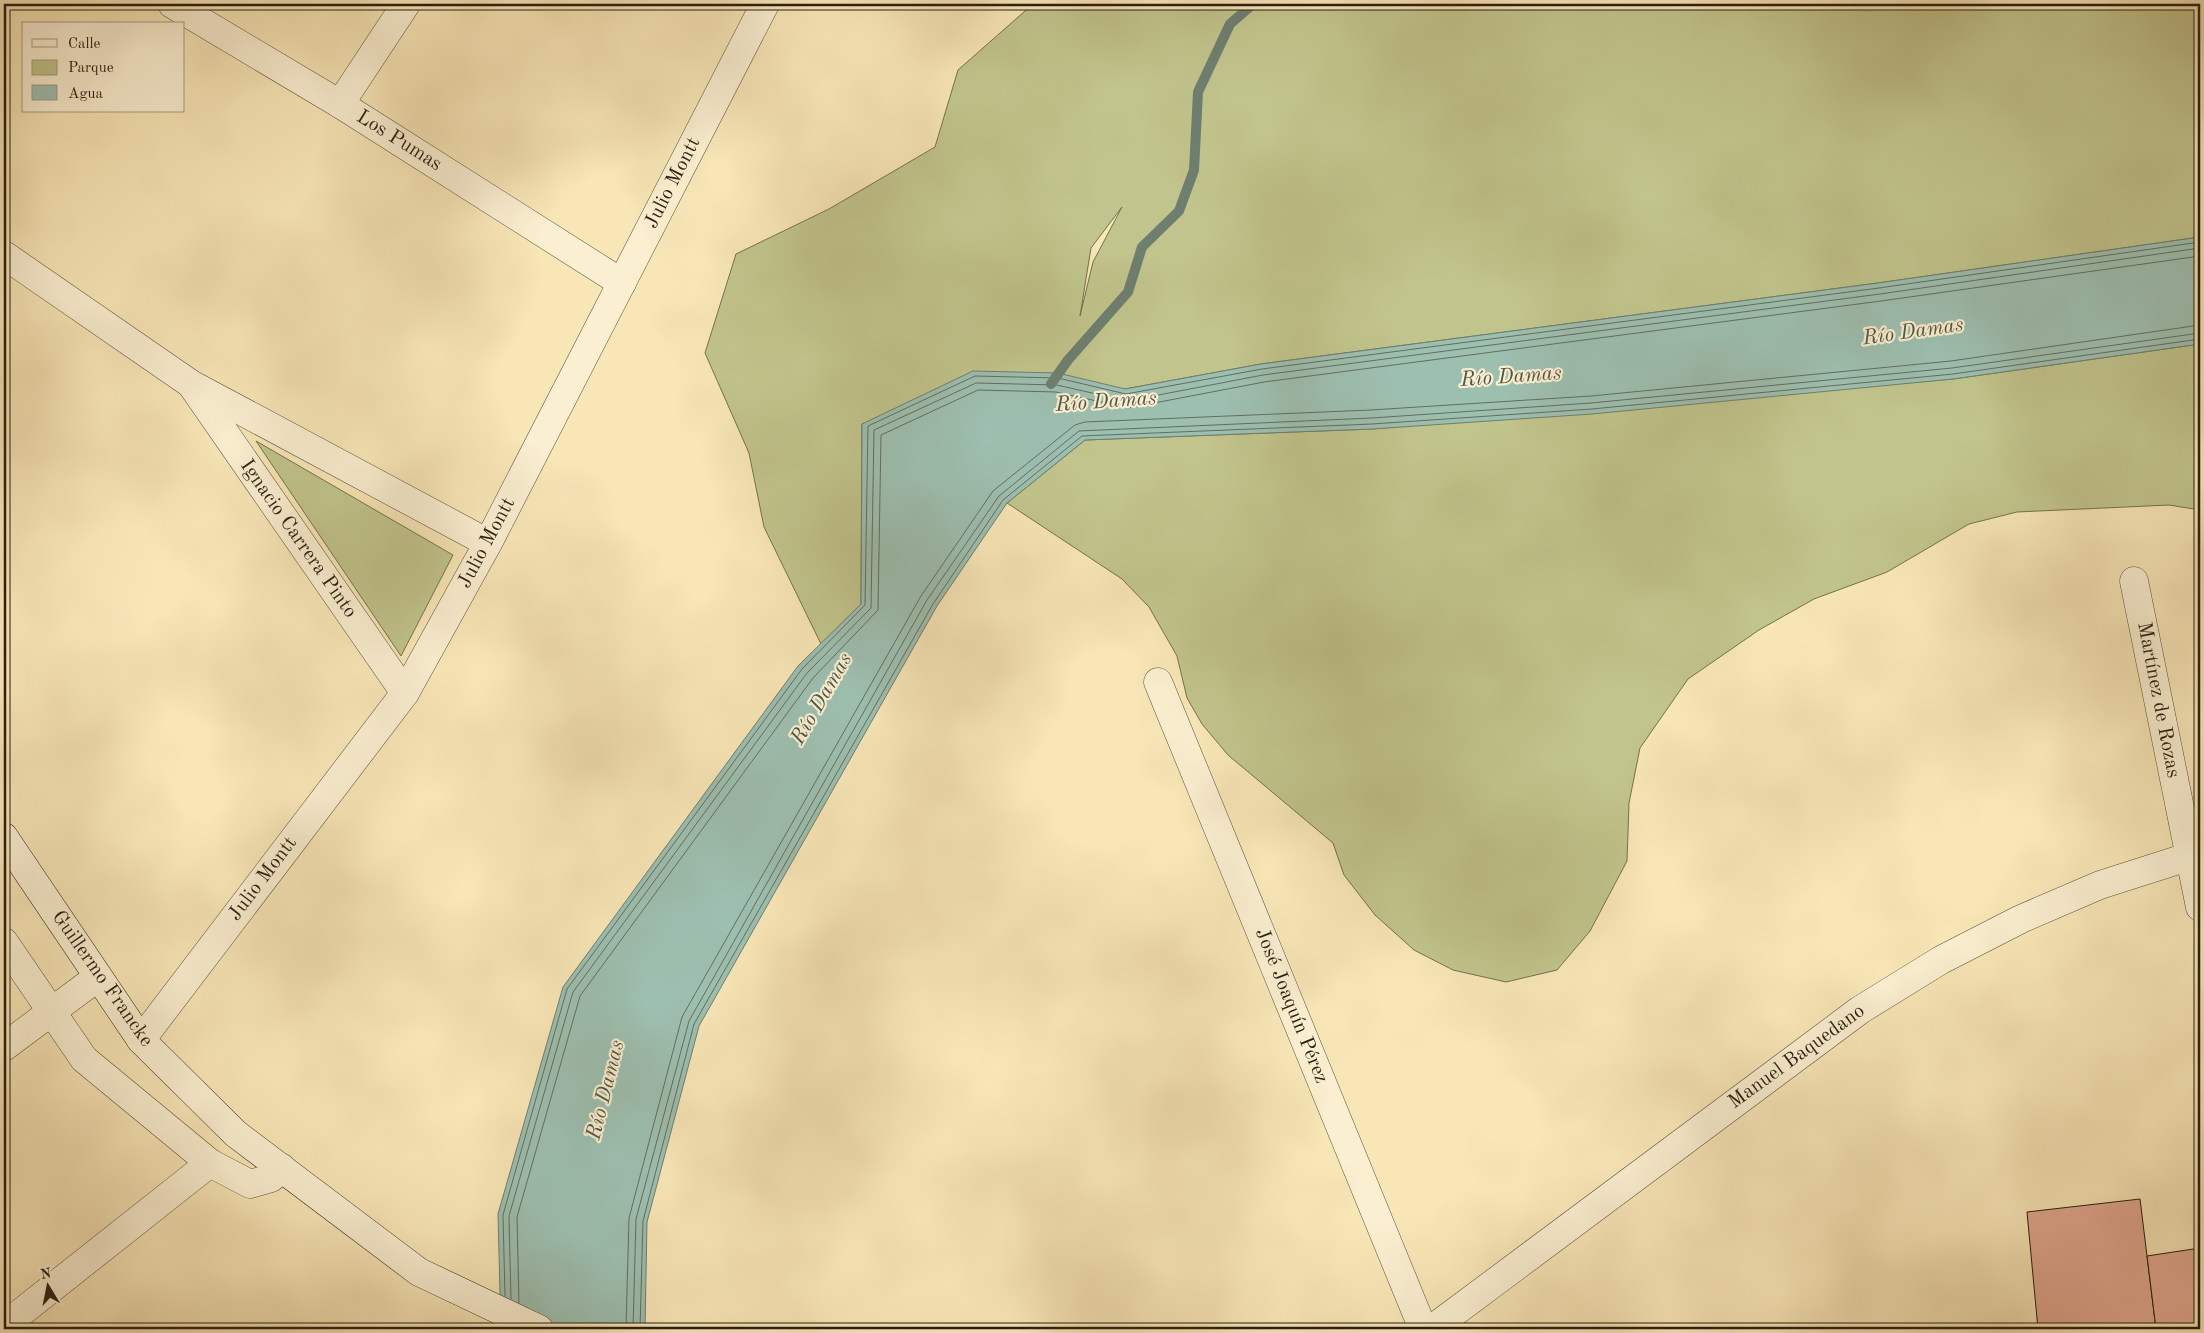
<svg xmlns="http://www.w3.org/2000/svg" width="2204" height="1333" font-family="'Old Standard TT',serif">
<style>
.green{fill:#c1c48c;stroke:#74714e;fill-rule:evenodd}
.water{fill:#9dbfb0;stroke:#6e7f70}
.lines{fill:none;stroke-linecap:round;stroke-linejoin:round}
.shore{stroke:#626e60;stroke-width:1}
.stream{stroke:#6e7f70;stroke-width:10}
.building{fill:#dfa78f;stroke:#281e11}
.minor-casing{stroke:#5c503a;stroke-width:29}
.tertiary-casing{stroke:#5c503a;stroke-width:29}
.secondary-casing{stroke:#281e11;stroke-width:29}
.minor{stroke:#faefd0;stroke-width:28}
.tertiary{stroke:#faefd0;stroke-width:28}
.secondary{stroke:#faefd0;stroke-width:28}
.labels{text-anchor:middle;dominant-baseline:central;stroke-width:4.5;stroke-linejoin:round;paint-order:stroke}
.street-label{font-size:20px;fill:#281e11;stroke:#faefd0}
.water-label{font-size:21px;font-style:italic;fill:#515649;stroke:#faefd0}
</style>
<rect width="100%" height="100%" fill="#f8e6b7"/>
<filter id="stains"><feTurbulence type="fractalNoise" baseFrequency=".004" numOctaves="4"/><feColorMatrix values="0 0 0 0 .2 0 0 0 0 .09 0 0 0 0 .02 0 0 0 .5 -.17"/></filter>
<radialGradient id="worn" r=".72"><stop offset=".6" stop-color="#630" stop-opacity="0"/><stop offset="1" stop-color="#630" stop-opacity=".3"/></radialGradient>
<g class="green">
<path d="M1033 4H2200V237L1878 283 1261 364 1125 389 862 424 861 604 821 644 764 527 749 453 705 353 736 254 829 209 935 147 958 70ZM1122 207 1093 262 1080 316 1091 248Z"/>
<polygon points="2200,344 2200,510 2169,505 2017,512 1969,524 1887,572 1814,599 1759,630 1688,679 1640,748 1629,803 1627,861 1590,931 1557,970 1506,982 1453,970 1414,950 1375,915 1344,875 1333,843 1228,755 1202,724 1187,698 1177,656 1149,607 1122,579 1007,503 1085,440 1372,429 1953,379"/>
<polygon points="256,441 453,555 401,656"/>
</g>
<polygon class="water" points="2200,237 2200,344 1953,379 1592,414 1372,429 1085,440 1007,503 937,606 699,1026 647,1222 645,1329 501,1329 498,1214 563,987 798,666 861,604 862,424 973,371 1058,373 1125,389 1261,364 1878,283"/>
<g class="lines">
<g class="shore">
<polyline points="505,1296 503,1215 567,989 802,669 865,605 868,426 975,376 1058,378 1126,394 1262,369 1879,288 2200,242"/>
<polyline points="511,1299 509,1216 573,992 807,673 871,608 874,430 976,383 1057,385 1127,401 1263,375 1880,294 2200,248"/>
<polyline points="519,1303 517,1217 580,996 813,678 878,610 881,435 978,390 1056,392 1128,408 1264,382 1881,301 2200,256"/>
<polyline points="626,1329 629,1218 682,1017 921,596 993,491 1075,425 1085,422 1371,410 1591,396 1951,361 2200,325"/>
<polyline points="633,1329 636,1219 689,1021 927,600 999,496 1079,431 1372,418 1591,403 1952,368 2200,333"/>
<polyline points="640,1329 643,1221 694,1024 933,604 1003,500 1082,436 1372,424 1592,409 1953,374 2200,339"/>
</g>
<polyline class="stream" points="1051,384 1068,360 1128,292 1142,247 1179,211 1194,170 1198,92 1230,24 1253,4"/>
</g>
<g class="building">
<polygon points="2140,1199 2156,1329 2038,1329 2027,1212"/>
<polygon points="2200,1248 2200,1329 2156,1329 2147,1256"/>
</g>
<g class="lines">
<g class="minor-casing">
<g id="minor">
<polyline points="172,4 340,104 622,283"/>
<polyline points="340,104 406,4"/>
<polyline points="4,255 191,384 488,543"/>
<polyline points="193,387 405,693"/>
<polyline points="2134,581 2200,907"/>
<polyline points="1158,682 1423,1329"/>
<polyline points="4,942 84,1059 210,1163 250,1184 271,1178 282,1168"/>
<polyline points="141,1040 405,693 488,543 765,4"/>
<polyline points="4,1047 98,977"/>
<polyline points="4,1326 210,1163"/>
</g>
</g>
<g class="tertiary-casing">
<polyline id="tertiary" points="1432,1329 1860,1010 1941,960 2021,919 2100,885 2200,853"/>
</g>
<g class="secondary-casing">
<polyline id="secondary" points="4,837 141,1040 236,1134 419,1272 539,1329"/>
</g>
<use href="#minor" class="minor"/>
<use href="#tertiary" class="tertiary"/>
<use href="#secondary" class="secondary"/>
</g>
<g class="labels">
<g class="street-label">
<text transform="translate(399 141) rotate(32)">Los Pumas</text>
<text transform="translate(673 183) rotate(-63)">Julio Montt</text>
<text transform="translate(298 539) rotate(55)">Ignacio Carrera Pinto</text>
<text transform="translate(487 543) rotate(-62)">Julio Montt</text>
<text transform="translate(2158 700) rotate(79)">Martínez de Rozas</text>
<text transform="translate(263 879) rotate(-53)">Julio Montt</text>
<text transform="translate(102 979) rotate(55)">Guillermo Francke</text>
<text transform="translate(1291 1006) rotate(68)">José Joaquín Pérez</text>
<text transform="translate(1797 1057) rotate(-36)">Manuel Baquedano</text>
</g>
<g class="water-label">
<text transform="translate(1913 332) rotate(-8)">Río Damas</text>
<text transform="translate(1511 377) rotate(-4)">Río Damas</text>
<text transform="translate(1106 402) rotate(-4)">Río Damas</text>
<text transform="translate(822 699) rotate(-60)">Río Damas</text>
<text transform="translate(606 1090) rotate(-76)">Río Damas</text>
</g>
</g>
<rect width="2204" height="1333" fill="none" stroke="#f8e6b7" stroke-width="20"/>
<rect x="5" y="5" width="2194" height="1323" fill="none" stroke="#281e11" stroke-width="2.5"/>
<rect x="10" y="10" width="2184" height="1313" fill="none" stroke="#281e11"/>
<rect x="22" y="22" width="162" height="90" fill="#faefd0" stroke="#a69b84"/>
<rect x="32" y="39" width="25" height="8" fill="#faefd0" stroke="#a69b84"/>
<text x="68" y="48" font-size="15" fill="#281e11">Calle</text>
<rect x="32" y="60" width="25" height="15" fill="#c1c48c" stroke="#a69b84"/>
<text x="68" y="72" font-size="15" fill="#281e11">Parque</text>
<rect x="32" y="85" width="25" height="15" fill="#9dbfb0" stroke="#a69b84"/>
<text x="68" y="98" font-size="15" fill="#281e11">Agua</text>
<g transform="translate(48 1286) rotate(350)" stroke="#faefd0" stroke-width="4" paint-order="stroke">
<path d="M0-4L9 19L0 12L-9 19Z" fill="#281e11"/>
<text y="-8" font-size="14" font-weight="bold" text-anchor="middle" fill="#281e11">N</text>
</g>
<rect width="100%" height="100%" filter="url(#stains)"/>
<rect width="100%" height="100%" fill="url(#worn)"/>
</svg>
